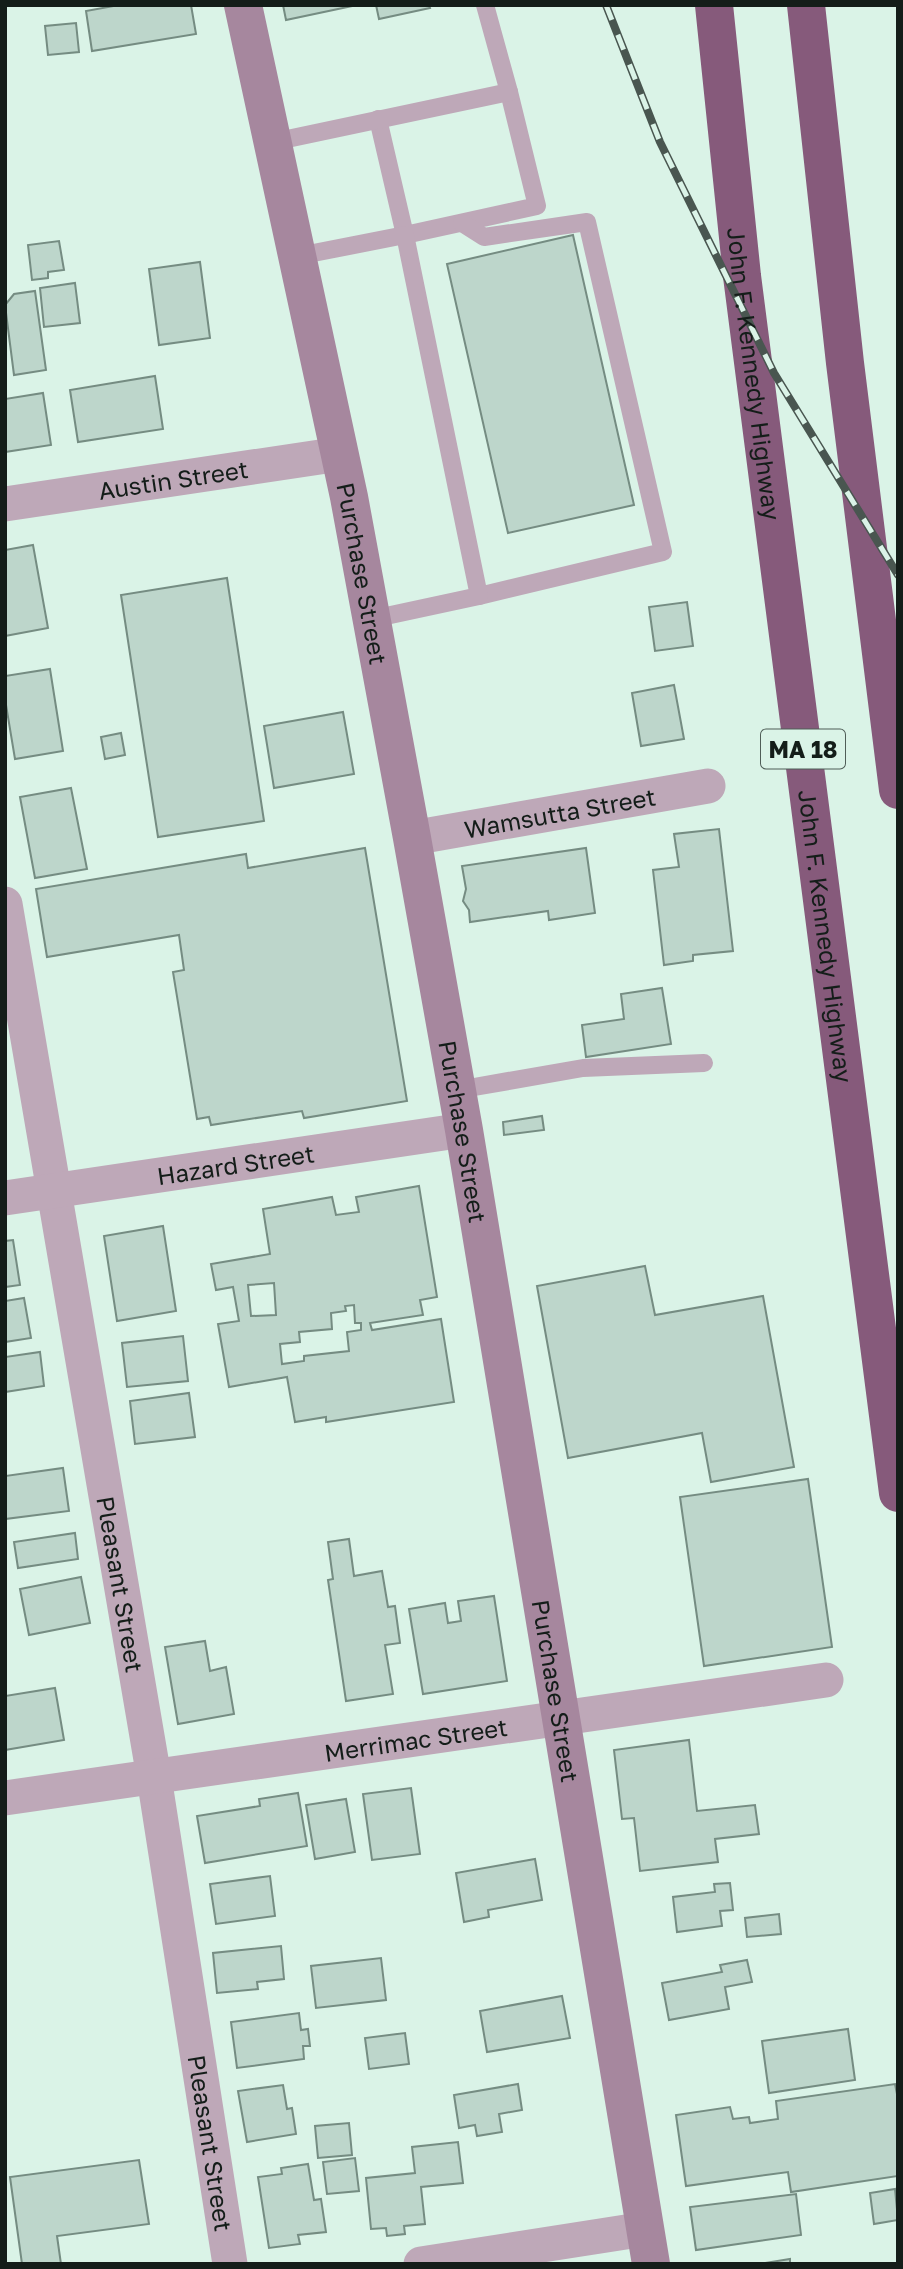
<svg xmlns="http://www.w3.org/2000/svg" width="903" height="2269" font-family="'Golos Text',sans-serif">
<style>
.building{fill:#bdd6cb;stroke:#758c82;stroke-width:2;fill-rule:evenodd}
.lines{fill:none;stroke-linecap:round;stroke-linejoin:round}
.service{stroke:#bea8b8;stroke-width:18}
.minor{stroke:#bea8b8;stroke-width:35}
.secondary{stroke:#a6879e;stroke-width:38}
.motorway{stroke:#865a7b;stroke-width:38}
.rail-casing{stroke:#495650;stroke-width:8}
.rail{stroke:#daf3e7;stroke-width:5;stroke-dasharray:16;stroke-linecap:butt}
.labels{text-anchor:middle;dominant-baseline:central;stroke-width:5;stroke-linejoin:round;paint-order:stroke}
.shield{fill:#daf3e7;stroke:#4f5d57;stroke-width:2}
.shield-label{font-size:23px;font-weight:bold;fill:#141d19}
.street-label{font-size:24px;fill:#141d19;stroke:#daf3e7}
</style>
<rect width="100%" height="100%" fill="#daf3e7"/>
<g class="building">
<polygon points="119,5 191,5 196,34 92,51 86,11"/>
<polygon points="283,5 357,5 286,20"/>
<polygon points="376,5 429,5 430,8 379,19"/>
<polygon points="76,23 79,52 48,55 45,26"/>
<polygon points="573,235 634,505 508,533 447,264"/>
<polygon points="59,241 64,270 48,272 48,278 32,280 28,245"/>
<polygon points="200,262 210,338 159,345 149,269"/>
<polygon points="75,283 80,323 44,327 40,288"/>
<polygon points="35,291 46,370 14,375 5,305 14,294"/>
<polygon points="155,376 163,429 78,442 70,390"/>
<polygon points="43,393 51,445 5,452 5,399"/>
<polygon points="33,545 48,628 5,636 5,550"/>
<polygon points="227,578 264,821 158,837 121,595"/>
<polygon points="687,602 693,646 655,651 649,607"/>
<polygon points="50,669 63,751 15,759 5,699 5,676"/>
<polygon points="674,685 684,739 641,746 632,693"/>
<polygon points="343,712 354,774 274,788 264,726"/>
<polygon points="121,733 125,755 105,759 101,737"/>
<polygon points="71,788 87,869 35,878 20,797"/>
<polygon points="719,829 733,951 693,955 693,961 664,965 653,870 679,867 674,834"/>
<polygon points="365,848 407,1101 304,1118 302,1111 211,1125 209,1117 197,1119 173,972 184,970 179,935 47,957 36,889 246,854 248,868"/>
<polygon points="586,848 595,913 549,920 548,911 470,922 469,910 463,901 466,889 462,866"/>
<polygon points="662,988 671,1044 586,1057 582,1025 624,1019 621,994"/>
<polygon points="542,1116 544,1130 504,1135 503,1122"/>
<path d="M419 1186 437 1297 420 1300 423 1315 370 1323 372 1330 441 1319 454 1402 326 1422V1417L295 1422 287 1377 229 1387 218 1324 239 1321 233 1287 216 1290 211 1264 270 1254 263 1209 332 1197 336 1215 359 1212 356 1197ZM274 1283 276 1315 251 1316 248 1285ZM354 1305 355 1323H361V1330L347 1332 349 1351 304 1356V1361L282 1364 280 1344 300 1342 299 1332 332 1329 331 1313 346 1311 345 1306Z"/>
<polygon points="163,1226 176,1311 117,1321 104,1236"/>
<polygon points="13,1240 20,1285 5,1287 5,1241"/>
<polygon points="645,1266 655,1315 763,1296 794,1467 711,1482 702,1433 568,1458 537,1286"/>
<polygon points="24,1298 31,1338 5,1342 5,1301"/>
<polygon points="183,1336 188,1381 127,1387 122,1343"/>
<polygon points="40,1352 44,1386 5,1392 5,1357"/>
<polygon points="189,1393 195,1437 135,1444 130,1401"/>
<polygon points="63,1468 69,1511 5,1519 5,1476"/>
<polygon points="808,1479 832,1647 704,1666 680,1497"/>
<polygon points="75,1533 78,1559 18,1568 14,1542"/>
<polygon points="349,1539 354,1576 382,1571 388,1607 395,1606 400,1643 385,1645 393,1694 346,1701 328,1580 333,1579 328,1542"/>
<polygon points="81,1577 90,1623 29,1635 20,1589"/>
<polygon points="494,1596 507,1681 423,1694 409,1609 445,1603 448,1623 461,1621 458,1601"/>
<polygon points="205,1641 210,1671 226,1667 234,1714 178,1724 165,1647"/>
<polygon points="55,1688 64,1740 5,1750 5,1696"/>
<polygon points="689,1740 697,1811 755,1805 759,1834 715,1839 718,1862 640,1871 634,1818 622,1819 614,1750"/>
<polygon points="411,1788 420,1854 372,1860 363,1794"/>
<polygon points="298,1793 307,1846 205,1863 197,1816 260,1806 259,1799"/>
<polygon points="346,1799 355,1852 315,1859 306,1805"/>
<polygon points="535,1859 542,1900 488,1910 489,1917 464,1922 456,1873"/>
<polygon points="270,1876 275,1916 216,1924 210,1884"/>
<polygon points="730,1883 733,1910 720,1911 722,1926 677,1932 673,1897 715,1892 714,1884"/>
<polygon points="779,1914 781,1934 747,1937 745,1918"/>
<polygon points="281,1946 284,1979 257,1982 258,1989 217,1993 213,1953"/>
<polygon points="381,1958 386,2000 316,2008 311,1966"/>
<polygon points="747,1960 752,1982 725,1987 729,2009 669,2020 662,1983 722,1972 720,1965"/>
<polygon points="562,1996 570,2038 487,2052 480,2011"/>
<polygon points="299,2013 301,2030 308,2029 310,2046 303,2046 304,2059 237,2068 231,2022"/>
<polygon points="848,2029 855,2080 769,2093 762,2041"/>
<polygon points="405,2033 409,2064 369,2069 365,2038"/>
<polygon points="518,2084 522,2110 499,2114 502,2132 477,2136 475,2125 459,2128 454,2095"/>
<polygon points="895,2084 898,2099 898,2176 791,2192 788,2172 686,2186 676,2115 730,2107 733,2119 749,2117 750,2123 778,2119 776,2101"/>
<polygon points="283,2085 287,2109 292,2108 296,2134 247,2142 238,2091"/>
<polygon points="349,2123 352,2155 318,2158 315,2126"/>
<polygon points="458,2142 463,2183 421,2187 425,2224 404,2226 405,2234 387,2236 386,2228 371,2229 366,2178 415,2173 412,2147"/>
<polygon points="355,2158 359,2191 327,2194 323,2162"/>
<polygon points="139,2160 149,2224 57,2236 61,2264 22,2264 10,2177"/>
<polygon points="308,2164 314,2200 321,2199 326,2232 298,2235 300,2244 269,2248 258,2177 282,2174 281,2168"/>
<polygon points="895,2189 898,2220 874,2224 870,2193"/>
<polygon points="796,2194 801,2235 696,2250 690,2207"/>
<polygon points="790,2259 790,2264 759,2264"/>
</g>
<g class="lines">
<g class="service">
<polyline points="378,119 405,235 537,206 509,92"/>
<polyline points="273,142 509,92 485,5"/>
<polyline points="462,223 484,237 587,222 663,552 479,596"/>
<polyline points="298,256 405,235 479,596 372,619"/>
<polyline points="457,1090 583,1068 704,1063"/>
</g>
<g class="minor">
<path id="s1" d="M5 504 340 454"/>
<path id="s2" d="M412 838 708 786"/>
<path id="s3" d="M5 904 154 1777 230 2264"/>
<path id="s4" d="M5 1198 464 1130"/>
<path id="s5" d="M5 1798 826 1680"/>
<polyline points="421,2264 645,2229"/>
</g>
<path class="secondary" id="s6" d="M243 5 349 497 412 838 464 1130 651 2264"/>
<g class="motorway">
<path id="s7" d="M714 5 742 276 898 1493"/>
<polyline points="806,5 845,363 898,790"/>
</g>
<g class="rail-casing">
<polyline id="rail" points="606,5 660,142 774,373 898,575"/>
</g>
<use href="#rail" class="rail"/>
</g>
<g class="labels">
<rect class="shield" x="761" y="729.5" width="84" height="39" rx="5"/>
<g class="shield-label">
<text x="803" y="749">MA 18</text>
</g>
<g class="street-label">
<text stroke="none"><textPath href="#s7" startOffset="371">John F. Kennedy Highway</textPath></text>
<text stroke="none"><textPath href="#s1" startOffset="170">Austin Street</textPath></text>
<text stroke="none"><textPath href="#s6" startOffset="581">Purchase Street</textPath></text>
<text stroke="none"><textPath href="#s2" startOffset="150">Wamsutta Street</textPath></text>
<text stroke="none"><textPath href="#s7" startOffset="938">John F. Kennedy Highway</textPath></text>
<text stroke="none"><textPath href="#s6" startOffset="1148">Purchase Street</textPath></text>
<text stroke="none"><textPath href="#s4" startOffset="233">Hazard Street</textPath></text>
<text stroke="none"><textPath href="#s3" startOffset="690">Pleasant Street</textPath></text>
<text stroke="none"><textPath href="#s6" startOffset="1715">Purchase Street</textPath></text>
<text stroke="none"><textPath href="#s5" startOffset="415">Merrimac Street</textPath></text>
<text stroke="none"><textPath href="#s3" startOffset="1256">Pleasant Street</textPath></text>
</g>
</g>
<rect width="903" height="2269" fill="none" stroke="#141d19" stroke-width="14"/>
</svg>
